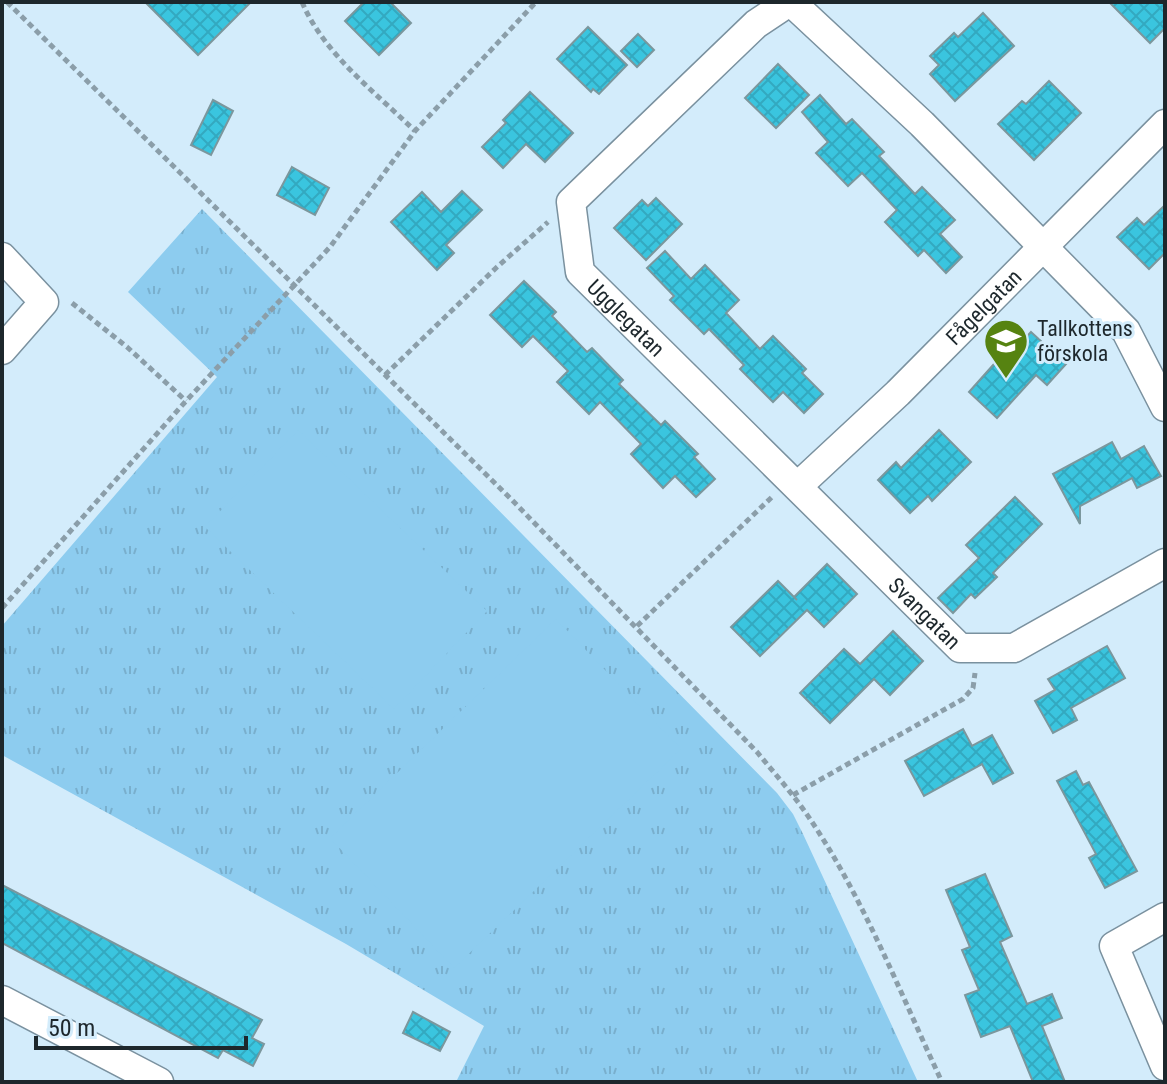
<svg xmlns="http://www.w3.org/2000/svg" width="1167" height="1084" font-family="'Roboto Condensed',sans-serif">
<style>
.grass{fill:url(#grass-tufts)}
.pitch{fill:#8dccef}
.building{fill:url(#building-cross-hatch);stroke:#7b979d;stroke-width:2}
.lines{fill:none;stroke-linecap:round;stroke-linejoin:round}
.minor-casing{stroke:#7a919f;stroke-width:31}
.path{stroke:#8b9ea9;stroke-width:5;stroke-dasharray:6 4;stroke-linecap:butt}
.minor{stroke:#fff;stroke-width:28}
.labels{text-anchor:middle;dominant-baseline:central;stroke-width:6;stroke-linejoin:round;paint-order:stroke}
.street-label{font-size:22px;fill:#1d272c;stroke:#d3ecfb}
.poi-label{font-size:22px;fill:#1d272c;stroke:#d3ecfb;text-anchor:start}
</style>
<defs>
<pattern id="grass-tufts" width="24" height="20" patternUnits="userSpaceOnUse" patternTransform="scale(2)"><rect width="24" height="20" fill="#8dccef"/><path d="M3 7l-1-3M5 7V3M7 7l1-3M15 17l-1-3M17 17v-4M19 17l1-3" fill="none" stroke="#79afcd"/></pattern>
<pattern id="building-cross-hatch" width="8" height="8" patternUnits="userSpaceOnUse" patternTransform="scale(2)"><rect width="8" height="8" fill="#3ac5df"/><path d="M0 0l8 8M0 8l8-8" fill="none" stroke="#33a9c0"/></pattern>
</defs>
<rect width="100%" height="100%" fill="#d3ecfb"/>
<polygon class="grass" points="202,209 777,793 793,814 803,834 918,1082 456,1082 484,1026 346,944 2,755 2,626 217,377 128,292"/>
<g class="pitch">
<polygon points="298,430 487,611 394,709 205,527"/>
<polygon points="556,619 681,749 454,968 330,838"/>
</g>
<g class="building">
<polygon points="145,2 251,2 198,55"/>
<polygon points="364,2 390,2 411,23 379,55 345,21"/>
<polygon points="1109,2 1165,2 1165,28 1150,43"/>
<polygon points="983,13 1014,46 955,101 930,74 939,65 930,56 954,33 958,37"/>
<polygon points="588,27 627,65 599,94 593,89 591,92 557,59"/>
<polygon points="638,34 654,50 637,67 621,51"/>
<polygon points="778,64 809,95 776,128 745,98"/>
<polygon points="1049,81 1081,113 1034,160 998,124 1022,101 1026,104"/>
<polygon points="530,92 573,133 545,162 526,144 503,168 482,147 506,123 503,120"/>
<polygon points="820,95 846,124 852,119 884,152 879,156 915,194 922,187 955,220 940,234 962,257 946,273 924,250 918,256 885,222 897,210 862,173 848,186 816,153 828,142 802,112"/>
<polygon points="213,100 233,111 211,155 191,145"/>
<polygon points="292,167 329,188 315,215 277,195"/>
<polygon points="462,191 482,210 446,245 454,253 437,270 391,222 422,192 441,212"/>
<polygon points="656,198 682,224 646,260 614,228 642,200 648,206"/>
<polygon points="1165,205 1165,253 1149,269 1117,237 1137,218 1144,225"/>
<polygon points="665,251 691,279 705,265 739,300 726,313 760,349 773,336 806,369 802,373 823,394 804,413 783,392 773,402 740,369 744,365 709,329 704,334 670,300 674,296 647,268"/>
<polygon points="524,281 556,312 552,316 587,352 592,348 623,380 619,384 661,425 665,421 698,454 694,457 715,479 696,497 675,476 663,488 631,454 641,444 600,402 589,414 557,382 568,371 533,336 522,347 490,315"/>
<polygon points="1031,332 1066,364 1047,385 1036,375 997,418 969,392 1010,346 1014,350"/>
<polygon points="939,430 971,462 932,501 928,496 910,513 878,480 896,462 901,468"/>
<polygon points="1112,442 1121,459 1144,446 1161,476 1137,488 1132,478 1080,506 1080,524 1053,474"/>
<polygon points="1015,497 1042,524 993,573 997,577 975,598 971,594 953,613 938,598 979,558 966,545"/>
<polygon points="827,564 857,594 824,627 807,610 760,656 731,627 778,581 797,600 794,597"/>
<polygon points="893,631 923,661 890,695 874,679 830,723 800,693 844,649 860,664"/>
<polygon points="1107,646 1125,678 1071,708 1077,720 1053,733 1035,701 1055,690 1048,679"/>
<polygon points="963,729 972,746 992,735 1013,773 993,784 982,764 924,796 905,761"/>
<polygon points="1076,771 1083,785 1089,782 1137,871 1105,888 1089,858 1096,854 1057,781"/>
<polygon points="985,874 1012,936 1000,942 1027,1004 1052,994 1062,1018 1042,1026 1065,1082 1033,1082 1010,1026 981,1037 965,995 979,990 962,950 970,947 946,890"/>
<polygon points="2,885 262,1020 252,1038 264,1044 253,1066 223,1050 218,1058 2,943"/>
<polygon points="413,1012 450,1032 440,1051 403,1033"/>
</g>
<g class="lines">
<g class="minor-casing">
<g id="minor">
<path id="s1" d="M789 2 756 24 571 202 580 272 960 648H1014L1165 563"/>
<polyline points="791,2 922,124 1126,331 1165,407"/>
<polyline points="2,257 44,302 2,350"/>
<path id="s2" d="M798 486 898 393 1165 124"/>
<polyline points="1165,917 1114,946 1165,1066"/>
<polyline points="2,1000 159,1082"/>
</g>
</g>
<g class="path">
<path d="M7 2 512 500 757 752C775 774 794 795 810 819 864 899 901 995 942 1082"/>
<path d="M302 2C324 54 375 92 415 131"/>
<polyline points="72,303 127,347 186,401"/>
<polyline points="385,375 497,267 548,222"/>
<polyline points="2,608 186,401 330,247 415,131 536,2"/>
<polyline points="637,626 772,497"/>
<polyline points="793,795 963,699 973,688 975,673"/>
</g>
<use href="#minor" class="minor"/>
</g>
<defs>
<g id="school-pin" transform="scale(2.3)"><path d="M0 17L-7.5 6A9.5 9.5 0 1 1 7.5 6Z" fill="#568311" stroke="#d3ecfb"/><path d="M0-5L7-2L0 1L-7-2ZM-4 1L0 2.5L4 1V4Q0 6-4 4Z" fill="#fff"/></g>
</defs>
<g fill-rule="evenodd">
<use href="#school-pin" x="1006" y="341"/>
</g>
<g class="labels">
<g class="street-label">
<text stroke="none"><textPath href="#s2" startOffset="258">Fågelgatan</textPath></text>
<text stroke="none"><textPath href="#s1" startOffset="432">Ugglegatan</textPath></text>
<text stroke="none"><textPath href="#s1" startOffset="852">Svangatan</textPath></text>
</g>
<g class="poi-label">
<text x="1037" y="328">Tallkottens<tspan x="1037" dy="25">förskola</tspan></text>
</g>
</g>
<rect width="1167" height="1084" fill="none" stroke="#1d272c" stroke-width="8"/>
<path d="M36 1036v12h210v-12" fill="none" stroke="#1d272c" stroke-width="4"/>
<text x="48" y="1036" font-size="24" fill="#1d272c" stroke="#d3ecfb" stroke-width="6" paint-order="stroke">50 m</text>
</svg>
